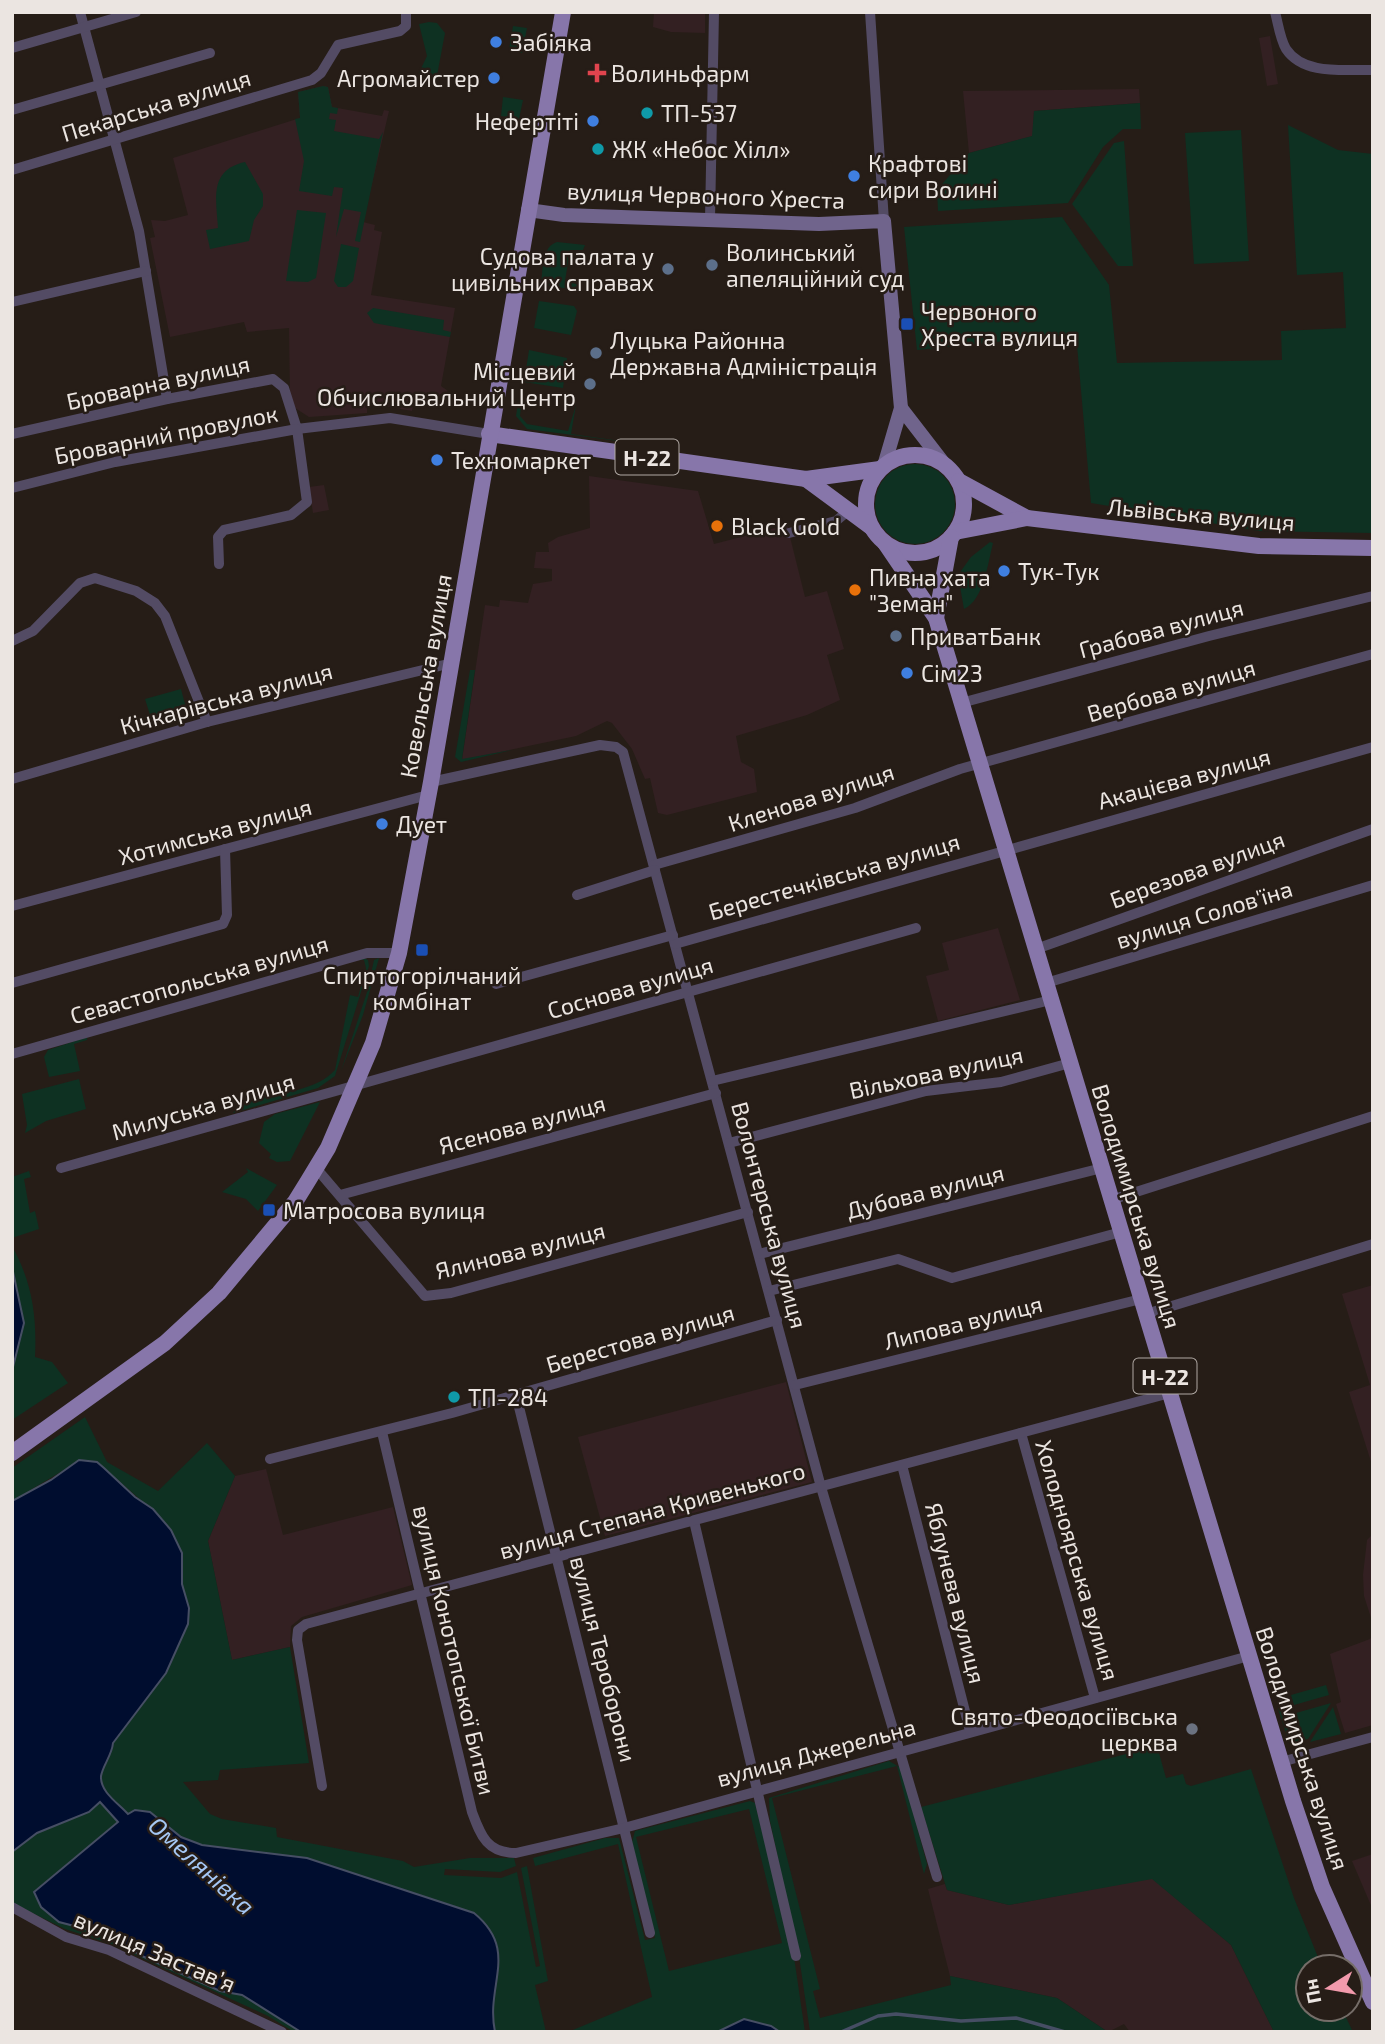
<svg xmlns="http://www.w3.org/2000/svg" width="1385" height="2044" font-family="'Exo 2',sans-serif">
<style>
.industrial{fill:#332022}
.green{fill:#0e3122;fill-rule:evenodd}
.water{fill:#000d2f;stroke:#464e64;stroke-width:2}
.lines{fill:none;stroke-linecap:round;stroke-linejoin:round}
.stream{stroke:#464e64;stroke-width:3.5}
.minor{stroke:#534b64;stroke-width:10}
.secondary{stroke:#70648c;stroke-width:14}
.primary{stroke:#8776aa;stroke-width:16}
.shop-dot{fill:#3f7fe0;stroke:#261d17;stroke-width:2.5}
.health-dot{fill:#e0444e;stroke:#261d17;stroke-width:2.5}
.culture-dot{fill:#0f9aa8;stroke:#261d17;stroke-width:2.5}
.service-dot{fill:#5c6f8a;stroke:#261d17;stroke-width:2.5}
.transit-dot{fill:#1a4fb4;stroke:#261d17;stroke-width:2.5}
.food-dot{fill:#e8710a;stroke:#261d17;stroke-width:2.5}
.worship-dot{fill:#6b7280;stroke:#261d17;stroke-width:2.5}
.labels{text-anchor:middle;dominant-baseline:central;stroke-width:5;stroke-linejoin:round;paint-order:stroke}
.shield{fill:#261d17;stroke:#b0a9a4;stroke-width:2}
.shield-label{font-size:21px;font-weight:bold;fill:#ebe5e1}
.poi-label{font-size:23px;fill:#ebe5e1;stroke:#261d17;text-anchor:start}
.street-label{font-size:23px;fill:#ebe5e1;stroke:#261d17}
.water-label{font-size:24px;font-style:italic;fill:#a5c7f4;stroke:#261d17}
</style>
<rect width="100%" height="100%" fill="#261d17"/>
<g class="industrial">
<polygon points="654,12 705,12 705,33 671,32 653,27"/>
<polygon points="1270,36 1278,84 1267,86 1259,38"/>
<polygon points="323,86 328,87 332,107 382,116 384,110 389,111 363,222 375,225 374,230 382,232 371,295 455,308 441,386 448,391 445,395 440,394 438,406 413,405 412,411 367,403 367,413 309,417 292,406 290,397 289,328 247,332 244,322 170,337 150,238 155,237 151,220 165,221 188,215 173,158 300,118 298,92"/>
<polygon points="1139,89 1140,103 1034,111 1033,136 969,153 963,91"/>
<polygon points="589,476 698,491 714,544 787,525 805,597 827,591 844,649 827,655 840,700 807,715 736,736 741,762 754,769 757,792 667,815 658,813 650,778 645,779 632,749 612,723 607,721 576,736 462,760 485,605 499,607 500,600 528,603 533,584 552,581 552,569 534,568 536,552 549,552 548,543 558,537 590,528"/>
<polygon points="324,485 329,510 313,513 309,487"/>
<polygon points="998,928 1020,1000 938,1021 926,976 949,970 942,943"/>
<polygon points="1373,1285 1373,1468 1349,1392 1370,1385 1342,1294"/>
<polygon points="786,1382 812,1482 605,1536 578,1437"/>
<polygon points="266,1469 283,1535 393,1507 412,1585 302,1617 291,1626 290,1647 232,1660 208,1541 235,1476"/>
<polygon points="1373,1534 1373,1624 1364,1596 1363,1575 1367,1540"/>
<polygon points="1373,1635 1373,1725 1345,1733 1336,1704 1341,1702 1330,1654 1370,1639"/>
<polygon points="1373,1854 1373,1910 1352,1861"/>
<polygon points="1152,1878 1231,1945 1274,2032 1130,2032 1124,2024 1108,2032 1057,1998 950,1976 928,1889 945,1884 947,1890 1009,1905"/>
</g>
<g class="green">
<polygon points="429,22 437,23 445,33 436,81 416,79 427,56 419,24"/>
<polygon points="513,26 527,28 522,53 509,50"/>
<polygon points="323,86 328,87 332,107 338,108 337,114 330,113 329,119 336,120 334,131 379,139 383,132 360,242 355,241 361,212 344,209 336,237 343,188 334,187 332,196 299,191 304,161 295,119 300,118 298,92"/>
<polygon points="503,97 523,100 519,119 501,116"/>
<polygon points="1140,103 1141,129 1123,129 1103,147 1068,203 938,211 937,190 969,153 1032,136 1034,111"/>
<polygon points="1288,125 1338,150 1373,154 1373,533 1259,531 1091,503 1076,334 917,350 904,227 1062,217 1109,285 1117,363 1282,360 1281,331 1346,328 1343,272 1297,275"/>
<polygon points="1241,130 1249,261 1194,264 1185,133"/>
<polygon points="1124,141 1133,266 1118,266 1072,204 1114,143"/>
<path d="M245 162 263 194V206L254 220 249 241 210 249 206 230 218 228C216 198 209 170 245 162Z"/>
<polygon points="297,210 326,213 316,278 308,282 286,281"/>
<path d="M557 242 585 245 583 250H570L565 281 580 285 578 290 541 285C543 270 541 247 557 242Z"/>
<polygon points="341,244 359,248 353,281 346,287 338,287 334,281"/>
<polygon points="539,301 574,306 577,311 571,335 534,328"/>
<polygon points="373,308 444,320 443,330 451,332 450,337 374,323 367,313"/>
<polygon points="529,350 567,358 563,388 524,382"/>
<polygon points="522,396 520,416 527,424 568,431 576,405 571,434 656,446 527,429 516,416 519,397"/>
<circle cx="915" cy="504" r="40"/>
<path d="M990 542 993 543C988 562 984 600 964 609L958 575 971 557Z"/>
<polygon points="470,670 475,670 462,759 512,750 461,762 455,757"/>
<polygon points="181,689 186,708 151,718 145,699"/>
<path d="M364 958 368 960 369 966 335 1076 318 1088 233 1113C247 1092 311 1098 335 1070L350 995 358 997 366 968 364 960H357Z"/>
<polygon points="379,958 363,1015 341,1071 367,992 374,960"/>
<polygon points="87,1037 87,1040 74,1044 80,1071 49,1077 44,1057 48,1050"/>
<polygon points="79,1079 86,1109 46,1121 25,1133 27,1125 22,1094"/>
<polygon points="320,1102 290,1161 277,1162 269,1158 271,1154 259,1143 264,1122 275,1114"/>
<polygon points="246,1168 277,1185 258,1211 246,1199 222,1192 248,1172"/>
<polygon points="29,1171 31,1177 24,1179 30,1213 35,1211 39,1229 12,1238 12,1177"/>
<path d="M12 1246C32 1282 37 1316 35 1357L52 1362 68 1383 12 1420V1371L24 1323 12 1267Z"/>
<path d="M85 1417 107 1462 158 1491 207 1443 235 1476 208 1541 232 1660 290 1647 309 1763 220 1770 218 1780 183 1782 210 1814 222 1819 276 1828 277 1837 403 1861 414 1867 470 1858H514L516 1866 500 1872 445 1869 444 1875 501 1878 517 1872 536 1967 540 1966 521 1868 527 1866 548 1981 535 1985 546 2032H489L220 1856 127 1817C120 1803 99 1792 102 1775 104 1763 111 1755 113 1743L166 1673 188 1624 189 1608 182 1584V1553L142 1501 97 1462 64 1470 12 1501V1468Z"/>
<polygon points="1326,1685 1329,1695 1294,1705 1291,1695"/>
<polygon points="1286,1696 1301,1748 1289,1742 1278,1709 1280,1699"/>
<polygon points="1331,1703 1308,1739 1304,1740 1296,1713"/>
<polygon points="1333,1707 1341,1734 1310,1742"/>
<polygon points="1157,1746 1166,1778 1183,1774 1186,1784 1191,1786 1251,1769 1294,1898 1322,1967 1308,1967 1308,2009 1342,2009 1353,2032 1274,2032 1231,1945 1152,1879 1009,1905 947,1890 921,1807"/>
<polygon points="889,1761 901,1768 927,1864 924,1874 897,1766 772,1798 820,1989 813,1991 820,2018 951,1985 950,1976 1057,1998 1108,2032 810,2032 799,1956 770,1821 769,1798"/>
<polygon points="100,1801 118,1822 34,1891 59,1922 101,1933 142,1956 220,1991 242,1995 301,2032 294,2032 268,2016 111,1944 65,1929 12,1903 12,1852 37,1833 89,1812"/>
<path d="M750 1801 755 1803 794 1957 805 2032H568L652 1997 618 1844 535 1866 533 1858 605 1838H619L645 1940 655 1938 632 1842 635 1831ZM749 1809 782 1943 669 1971 636 1837Z"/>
</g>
<g class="water">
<polygon points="12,1267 24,1323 12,1371"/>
<path d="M79 1460 97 1462 104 1468 135 1497 153 1509 171 1530 182 1553V1584L189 1608 188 1624 166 1673 113 1743C112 1755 103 1765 101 1776 100 1792 118 1803 128 1814L135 1810 150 1812 181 1837 202 1845 307 1858 474 1913C520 1951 485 1984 495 2032H301L242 1995 220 1991 142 1956 101 1933 59 1922 41 1907 34 1892 118 1822 100 1802 89 1812 37 1833 12 1852V1501L51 1480Z"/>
<polygon points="744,2019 771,2026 780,2032 717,2032"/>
</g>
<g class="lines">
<polyline class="stream" points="841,2032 878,2016 896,2014 961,2021 1016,2018 1065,2032"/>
<g class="minor">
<polyline points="80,12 139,231 167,399"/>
<polyline points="870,12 884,221"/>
<path d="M1275 12C1278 23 1280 39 1286 49 1304 76 1345 69 1373 70"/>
<polyline points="12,48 136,12"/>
<polyline points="12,110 210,53"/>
<polyline points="12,170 312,80 321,73 338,45 400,31 406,26 406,12"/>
<polyline points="710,219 714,12"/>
<polyline points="12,302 146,271"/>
<polyline points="12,434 167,399 273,379 284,388 297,429 390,418 489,434"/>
<polyline points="12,488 115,462 297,429 307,502 291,515 224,530 218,537 219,564"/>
<polyline points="789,533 836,521 848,511"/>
<polyline points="12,641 33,631 80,583 95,578 136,591 155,603 165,616 207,722"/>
<polyline points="961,703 1209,636 1373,596"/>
<polyline points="12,779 207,722 452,663"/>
<polyline points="431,782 600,745 616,747 623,752 821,1487 937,1877"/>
<polyline points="654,865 855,808 960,769 1373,654"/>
<polyline points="577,895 655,870"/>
<polyline points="12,906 428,795"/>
<polyline points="675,944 1373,747"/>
<polyline points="1036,949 1373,829"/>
<polyline points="12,983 223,924 227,915 225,849"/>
<polyline points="1046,983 1373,885"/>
<polyline points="496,984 673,935"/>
<polyline points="12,1054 367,953 399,953"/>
<polyline points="712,1081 1051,1000"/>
<polyline points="729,1143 926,1091 1001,1082 1070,1063"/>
<polyline points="61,1168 916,928"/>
<polyline points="316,1168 425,1296 451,1293 748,1212"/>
<polyline points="340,1195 716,1093"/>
<polyline points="1111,1200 1373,1116"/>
<polyline points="759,1254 1102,1168"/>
<polyline points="769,1291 898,1259 952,1278 1121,1232"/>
<polyline points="1146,1314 1373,1244"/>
<polyline points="795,1385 1141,1299"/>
<polyline points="516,1395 650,1933"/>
<path d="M382 1432 472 1812C481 1836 487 1853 516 1853L624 1828 1249 1656"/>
<polyline points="1021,1433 1095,1698"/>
<polyline points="270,1459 452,1413 777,1320"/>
<polyline points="902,1465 970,1731"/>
<polyline points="694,1521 796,1956"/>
<polyline points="1281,1762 1373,1737"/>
<polyline points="322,1786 297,1640 298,1630 306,1624 1170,1393"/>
<polyline points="12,1907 66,1937 109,1950 282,2032"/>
</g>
<g class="secondary">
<polyline points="528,210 564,215 819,224 884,221 901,408 884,466"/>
<polyline points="901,408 945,465"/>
</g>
<g class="primary">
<polyline points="489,434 806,479 880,469"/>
<circle cx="915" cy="504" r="49"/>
<polyline points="806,479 871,527"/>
<polyline points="959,481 1027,518 1259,546 1373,548"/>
<polyline points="955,532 1027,518"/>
<polyline points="885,543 936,618 1293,1801 1322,1887 1373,2002"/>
<polyline points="936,618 951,537"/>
<polyline points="12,1453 165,1343 219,1293 295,1202 308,1181 328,1148 373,1043 399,953 431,782 563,12"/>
</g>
</g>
<g class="shop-dot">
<circle cx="496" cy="42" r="7"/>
<circle cx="494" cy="78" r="7"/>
<circle cx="593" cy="121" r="7"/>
<circle cx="854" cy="176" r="7"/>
<circle cx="437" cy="460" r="7"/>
<circle cx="1004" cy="571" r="7"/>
<circle cx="907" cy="673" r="7"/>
<circle cx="382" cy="824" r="7"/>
</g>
<path class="health-dot" d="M593.5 62.5h7v7h7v7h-7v7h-7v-7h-7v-7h7z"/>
<g class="culture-dot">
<circle cx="647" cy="113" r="7"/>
<circle cx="598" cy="149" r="7"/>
<circle cx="454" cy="1397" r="7"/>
</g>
<g class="service-dot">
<circle cx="712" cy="265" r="7"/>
<circle cx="668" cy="269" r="7"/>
<circle cx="596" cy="353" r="7"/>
<circle cx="590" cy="384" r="7"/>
<circle cx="896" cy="636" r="7"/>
</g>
<g class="transit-dot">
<rect x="900" y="317" width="14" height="14" rx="3.5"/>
<rect x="415" y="943" width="14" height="14" rx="3.5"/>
<rect x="262" y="1203" width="14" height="14" rx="3.5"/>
</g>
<g class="food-dot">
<circle cx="717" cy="526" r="7"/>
<circle cx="855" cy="590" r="7"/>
</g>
<circle class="worship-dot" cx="1192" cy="1729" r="7"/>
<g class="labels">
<g class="shield">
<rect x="615.5" y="439.5" width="63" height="35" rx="5"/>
<rect x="1133.5" y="1358.5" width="63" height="35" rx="5"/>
</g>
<g class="shield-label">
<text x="647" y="457">Н-22</text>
<text x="1165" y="1376">Н-22</text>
</g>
<g class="poi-label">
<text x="510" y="42">Забіяка</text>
<text x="611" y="73">Волиньфарм</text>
<text x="480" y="78" text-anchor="end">Агромайстер</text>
<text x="661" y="113">ТП-537</text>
<text x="579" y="121" text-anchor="end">Нефертіті</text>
<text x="612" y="149">ЖК «Небос Хілл»</text>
<text x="868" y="163">Крафтові<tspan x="868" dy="26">сири Волині</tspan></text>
<text x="726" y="252">Волинський<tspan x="726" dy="26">апеляційний суд</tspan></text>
<text x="654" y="256" text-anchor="end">Судова палата у<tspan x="654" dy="26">цивільних справах</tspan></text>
<text x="921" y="311">Червоного<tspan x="921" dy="26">Хреста вулиця</tspan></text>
<text x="610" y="340">Луцька Районна<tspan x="610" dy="26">Державна Адміністрація</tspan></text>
<text x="576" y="371" text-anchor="end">Місцевий<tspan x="576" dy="26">Обчислювальний Центр</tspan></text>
<text x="451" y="460">Техномаркет</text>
<text x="731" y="526">Black Gold</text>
<text x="1018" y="571">Тук-Тук</text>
<text x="869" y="577">Пивна хата<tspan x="869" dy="26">"Земан"</tspan></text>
<text x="910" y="636">ПриватБанк</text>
<text x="921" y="673">Сім23</text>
<text x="396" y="824">Дует</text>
<text x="422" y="975" text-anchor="middle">Спиртогорілчаний<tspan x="422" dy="26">комбінат</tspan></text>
<text x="283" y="1210">Матросова вулиця</text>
<text x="468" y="1397">ТП-284</text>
<text x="1178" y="1716" text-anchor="end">Свято-Феодосіївська<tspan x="1178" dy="26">церква</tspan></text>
</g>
<g class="street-label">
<text transform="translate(156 105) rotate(-17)">Пекарська вулиця</text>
<text transform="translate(706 195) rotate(2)">вулиця Червоного Хреста</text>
<text transform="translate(158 382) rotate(-12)">Броварна вулиця</text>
<text transform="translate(166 434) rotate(-11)">Броварний провулок</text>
<text transform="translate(1201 514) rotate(5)">Львівська вулиця</text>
<text transform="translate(1161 628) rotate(-15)">Грабова вулиця</text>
<text transform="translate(425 676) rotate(-80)">Ковельська вулиця</text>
<text transform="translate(1171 690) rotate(-16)">Вербова вулиця</text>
<text transform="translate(226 698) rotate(-15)">Кічкарівська вулиця</text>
<text transform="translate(1184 778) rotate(-15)">Акацієва вулиця</text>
<text transform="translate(811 797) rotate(-18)">Кленова вулиця</text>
<text transform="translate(215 831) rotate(-15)">Хотимська вулиця</text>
<text transform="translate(1197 869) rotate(-20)">Березова вулиця</text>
<text transform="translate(834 876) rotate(-16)">Берестечківська вулиця</text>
<text transform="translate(1204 914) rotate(-17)">вулиця Солов'їна</text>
<text transform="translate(199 979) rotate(-16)">Севастопольська вулиця</text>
<text transform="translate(630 987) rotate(-16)">Соснова вулиця</text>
<text transform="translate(936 1072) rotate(-12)">Вільхова вулиця</text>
<text transform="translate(203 1106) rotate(-16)">Милуська вулиця</text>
<text transform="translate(522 1124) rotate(-15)">Ясенова вулиця</text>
<text transform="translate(925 1191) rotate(-14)">Дубова вулиця</text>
<text transform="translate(1137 1206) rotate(73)">Володимирська вулиця</text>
<text transform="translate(770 1215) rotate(75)">Волонтерська вулиця</text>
<text transform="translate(520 1250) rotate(-14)">Ялинова вулиця</text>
<text transform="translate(963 1322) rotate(-14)">Липова вулиця</text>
<text transform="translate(640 1338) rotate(-16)">Берестова вулиця</text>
<text transform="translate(652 1510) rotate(-15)">вулиця Степана Кривенького</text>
<text transform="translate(1078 1560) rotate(74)">Холодноярська вулиця</text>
<text transform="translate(956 1593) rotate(76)">Яблунева вулиця</text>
<text transform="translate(455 1650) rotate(77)">вулиця Конотопської Битви</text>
<text transform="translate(604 1659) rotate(76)">вулиця Тероборони</text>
<text transform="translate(1303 1748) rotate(72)">Володимирська вулиця</text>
<text transform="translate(816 1752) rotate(-15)">вулиця Джерельна</text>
<text transform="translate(155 1951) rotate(23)">вулиця Заставʼя</text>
</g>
<g class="water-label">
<text transform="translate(202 1865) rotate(42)">Омелянівка</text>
</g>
</g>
<rect width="1385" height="2044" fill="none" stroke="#ebe5e1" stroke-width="28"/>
<g transform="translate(1329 1988) rotate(259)"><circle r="33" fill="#261d17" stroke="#756d68" stroke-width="2"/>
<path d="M0-5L12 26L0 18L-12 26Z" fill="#f29aac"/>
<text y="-10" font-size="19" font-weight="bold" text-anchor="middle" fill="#ebe5e1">Пн</text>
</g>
</svg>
